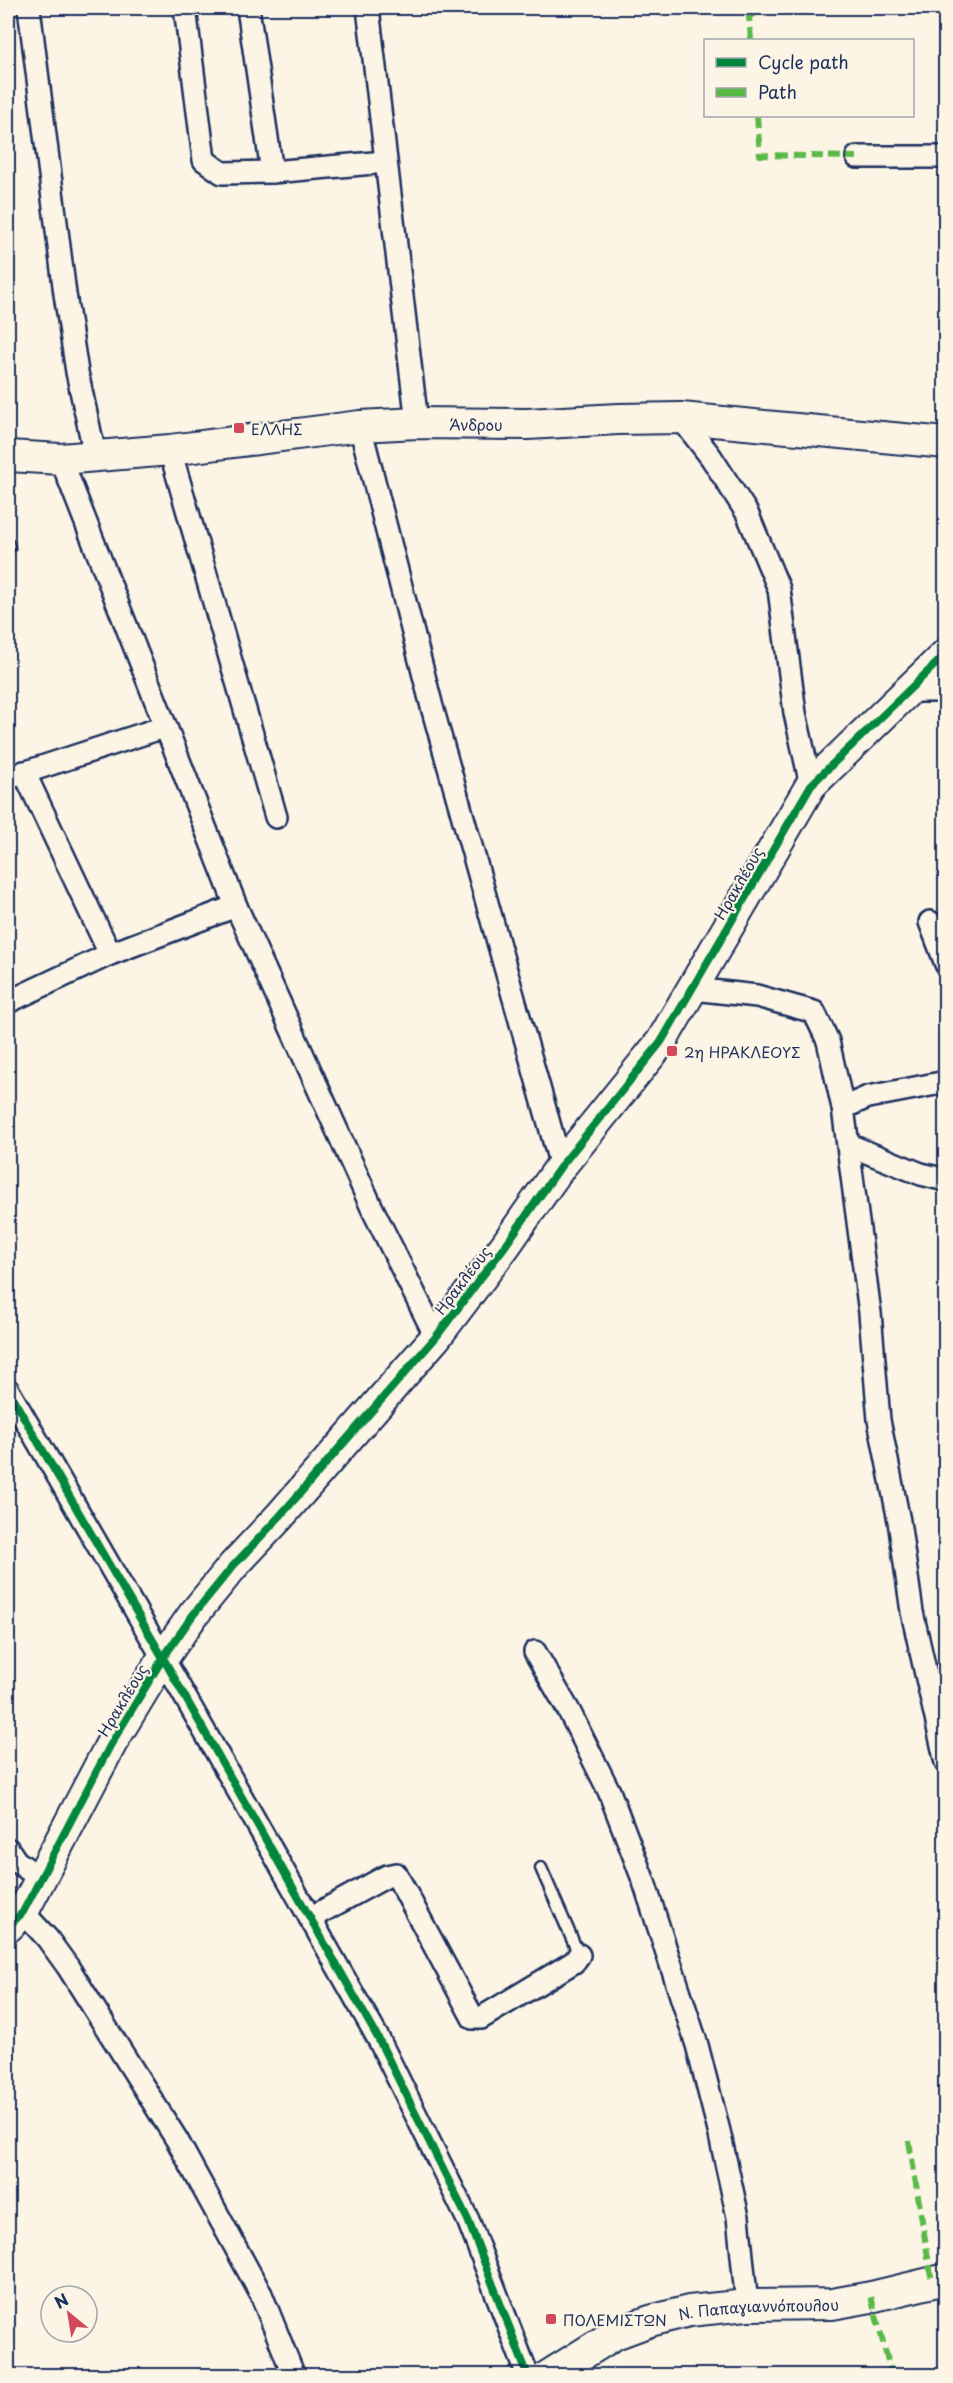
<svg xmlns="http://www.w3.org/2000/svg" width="953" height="2383" font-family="'Playpen Sans',sans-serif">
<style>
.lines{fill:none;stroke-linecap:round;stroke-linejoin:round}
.lane-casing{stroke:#1b2f5e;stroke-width:15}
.street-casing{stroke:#1b2f5e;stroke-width:26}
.secondary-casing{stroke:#1b2f5e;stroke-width:34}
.lane{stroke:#fcf5e5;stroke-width:10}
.street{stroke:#fcf5e5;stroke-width:21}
.secondary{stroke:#fcf5e5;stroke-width:30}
.quiet{stroke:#58b947;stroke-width:6;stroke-dasharray:12 6;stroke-linecap:butt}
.cycleway-casing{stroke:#fcf5e5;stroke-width:11}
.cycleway{stroke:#00873e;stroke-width:8}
.poi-dot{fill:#d1495b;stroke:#fcf5e5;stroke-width:2}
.labels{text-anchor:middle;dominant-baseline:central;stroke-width:4.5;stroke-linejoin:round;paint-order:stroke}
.street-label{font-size:15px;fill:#1b2f5e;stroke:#fcf5e5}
.poi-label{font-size:15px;fill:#1b2f5e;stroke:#fcf5e5;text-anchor:start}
</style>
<rect width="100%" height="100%" fill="#fcf5e5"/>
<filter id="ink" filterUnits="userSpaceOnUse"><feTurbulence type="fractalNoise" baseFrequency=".0167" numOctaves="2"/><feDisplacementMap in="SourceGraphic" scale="12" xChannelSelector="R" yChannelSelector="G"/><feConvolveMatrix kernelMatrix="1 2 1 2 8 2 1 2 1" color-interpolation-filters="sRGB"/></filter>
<g filter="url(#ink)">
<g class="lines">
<g class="lane-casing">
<g id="lane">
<polyline points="8,544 9,548"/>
<polyline points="541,1868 579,1955"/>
</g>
</g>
<g class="street-casing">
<g id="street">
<polyline points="29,8 65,294 77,372 95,455"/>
<polyline points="185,8 204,160 222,173 272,172 385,162"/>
<polyline points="248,8 272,172"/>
<polyline points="368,8 417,423"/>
<polyline points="857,157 946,157"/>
<polyline points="681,418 711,457 747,513 779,589 795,713 811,785"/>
<polyline points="360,426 432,707 561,1166"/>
<polyline points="170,450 276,817"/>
<polyline points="61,459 236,906 372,1208 436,1337"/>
<polyline points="907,691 946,691"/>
<polyline points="24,772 110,954"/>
<polyline points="8,778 164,727"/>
<polyline points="930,922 946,964"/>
<polyline points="693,989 757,996 814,1012 828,1041 843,1108 870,1313 879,1420 899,1521 912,1612 946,1763"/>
<polyline points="8,1002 110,954 236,906"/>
<polyline points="843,1108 868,1097 946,1082"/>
<polyline points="849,1145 921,1174 946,1180"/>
<polyline points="8,1390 163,1658 378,2038 468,2220 528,2376"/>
<polyline points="535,1652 569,1711 609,1791 644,1882 697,2045 719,2131 738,2217 747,2305"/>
<polyline points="8,1849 16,1861 41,1879"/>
<polyline points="23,1912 47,1938 68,1967 177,2140 261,2294 294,2376"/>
<polyline points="310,1918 387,1876 396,1874 473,2018 481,2018 574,1962 579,1955"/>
</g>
</g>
<g class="secondary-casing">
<g id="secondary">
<path id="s1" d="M8 456 61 459 170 450 360 426 417 423 527 424 618 419 681 418 946 443"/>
<polyline points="8,1927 23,1912 111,1744 163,1658 193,1615 233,1566 280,1516 436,1337 505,1246 561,1166 661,1042 811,785 946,654"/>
<path id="s2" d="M548 2376 615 2334 650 2321 689 2311 747 2305 832 2304 871 2297 946 2279"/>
</g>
</g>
<use href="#lane" class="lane"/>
<use href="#street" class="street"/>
<use href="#secondary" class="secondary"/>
<g class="quiet">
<polyline points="751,40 749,16 768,8"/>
<polyline points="757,116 760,155 857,157"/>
<polyline points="909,2141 932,2282"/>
<polyline points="871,2297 892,2376"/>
</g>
<g class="cycleway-casing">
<g id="cycleway">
<polyline points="8,1390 163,1658 378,2038 468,2220 528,2376"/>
<polyline points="8,1927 23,1912 111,1744 163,1658 193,1615 233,1566 280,1516 436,1337 505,1246 561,1166 661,1042 811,785 946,654"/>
</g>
</g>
<use href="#cycleway" class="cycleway"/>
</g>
</g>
<g class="poi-dot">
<rect x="233" y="422" width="12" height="12" rx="3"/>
<rect x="666" y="1045" width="12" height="12" rx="3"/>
<rect x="545" y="2313" width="12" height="12" rx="3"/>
</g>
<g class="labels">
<g class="street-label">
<text stroke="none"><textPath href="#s1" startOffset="470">Άνδρου</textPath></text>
<text transform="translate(738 883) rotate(-60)">Ηρακλέους</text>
<text transform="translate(462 1280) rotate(-53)">Ηρακλέους</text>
<text transform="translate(122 1700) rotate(-59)">Ηρακλέους</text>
<text stroke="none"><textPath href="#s2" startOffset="226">Ν. Παπαγιαννόπουλου</textPath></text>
</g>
<g class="poi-label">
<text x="251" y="428">ΕΛΛΗΣ</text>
<text x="684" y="1051">2η ΗΡΑΚΛΕΟΥΣ</text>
<text x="563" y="2319">ΠΟΛΕΜΙΣΤΩΝ</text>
</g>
</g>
<rect width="953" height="2383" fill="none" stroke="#fcf5e5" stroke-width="30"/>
<rect x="15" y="15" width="923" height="2353" fill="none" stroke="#1b2f5e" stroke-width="2" filter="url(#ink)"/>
<rect x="704" y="39" width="210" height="78" fill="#fcf5e5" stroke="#a2a6af" stroke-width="1.5"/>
<rect x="716" y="58" width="30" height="9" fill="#00873e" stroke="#a2a6af" stroke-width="1.5"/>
<text x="758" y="69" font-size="18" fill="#1b2f5e">Cycle path</text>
<rect x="716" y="88" width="30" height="9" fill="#58b947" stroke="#a2a6af" stroke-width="1.5"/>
<text x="758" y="99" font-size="18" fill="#1b2f5e">Path</text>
<g transform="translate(69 2314) rotate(330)"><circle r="28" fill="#fcf5e5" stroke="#a2a6af" stroke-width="1.5"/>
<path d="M0-4.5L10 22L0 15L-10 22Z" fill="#d1495b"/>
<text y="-9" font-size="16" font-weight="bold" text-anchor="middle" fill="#1b2f5e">N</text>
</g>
</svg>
